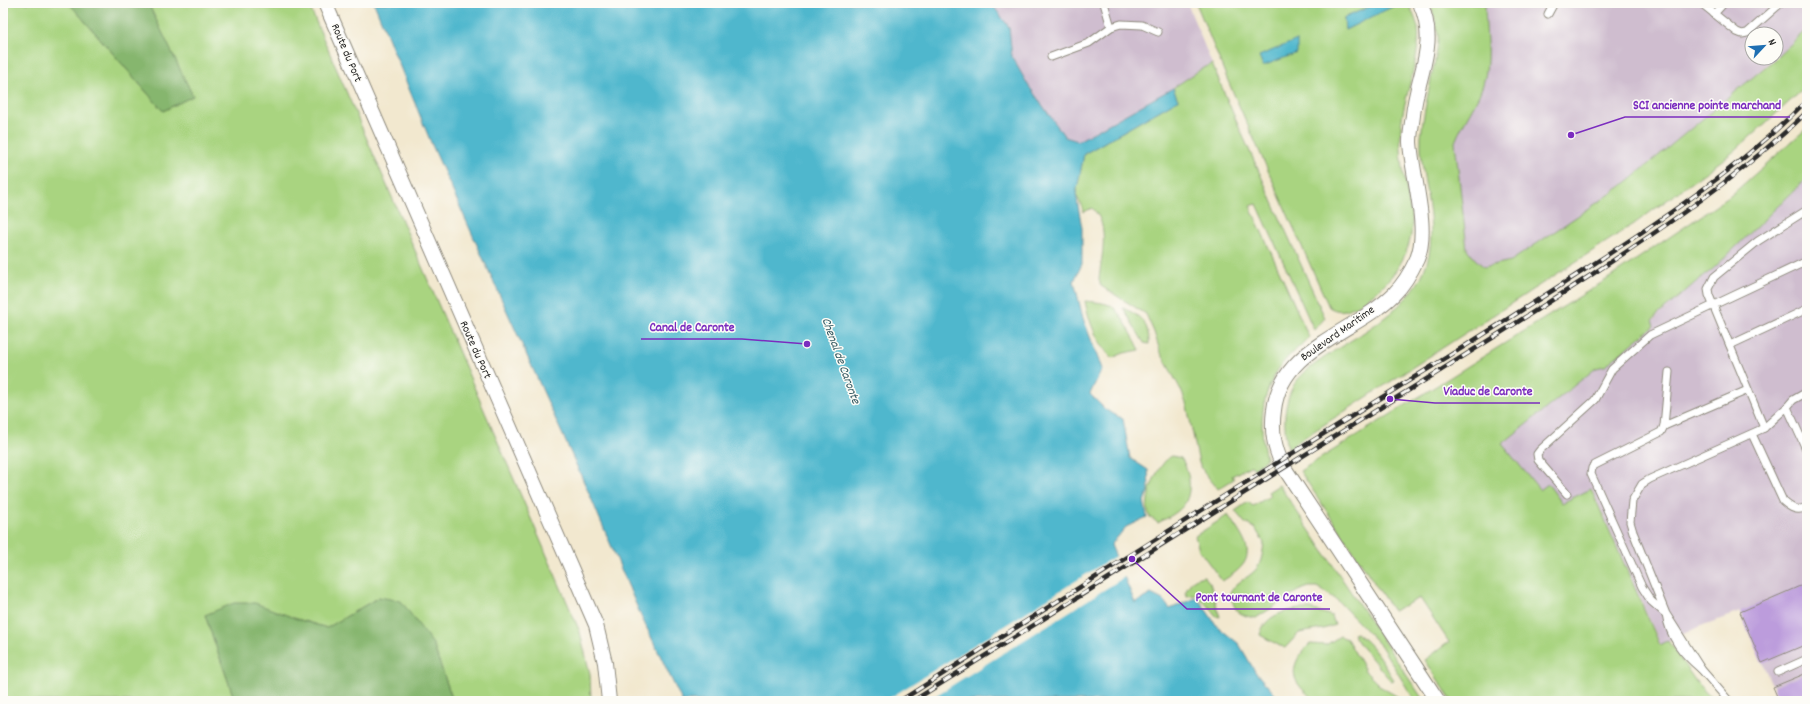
<svg xmlns="http://www.w3.org/2000/svg" width="1810" height="704" font-family="Dekko,sans-serif">
<style>
.industrial{fill:#cfbdcf}
.green{fill:#a9d480;stroke:#6a8056}
.forest{fill:#86b66e;stroke:#58704c}
.water{fill:#4fb7cd;stroke:#3d717c}
.pier{fill:#f2e8cf}
.building{fill:#bc9cdc}
.lines{fill:none;stroke-linecap:round;stroke-linejoin:round}
.lane-casing{stroke:#8e8a7d;stroke-width:9}
.street-casing{stroke:#8e8a7d;stroke-width:16}
.lane{stroke:#fff;stroke-width:7}
.street{stroke:#fff;stroke-width:14}
.rail-casing{stroke:#2b2b2b;stroke-width:4.5}
.rail{stroke:#fdfcf7;stroke-width:3;stroke-dasharray:9;stroke-linecap:butt}
.labels{text-anchor:middle;dominant-baseline:central;stroke-width:3;stroke-linejoin:round;paint-order:stroke}
.street-label{font-size:12px;fill:#2b2b2b;stroke:#fdfcf7}
.water-label{font-size:13px;font-style:italic;fill:#385c64;stroke:#fdfcf7}
.leader{fill:none;stroke:#7b2cbf;stroke-width:1.5}
.callout-dot{fill:#7b2cbf;stroke:#fdfcf7;stroke-width:1.5}
.callout-label{font-size:13px;text-anchor:middle;font-weight:bold;fill:#7b2cbf;stroke:#fdfcf7;stroke-width:3;stroke-linejoin:round;paint-order:stroke}
</style>
<rect width="100%" height="100%" fill="#fdfcf7"/>
<filter id="ink" filterUnits="userSpaceOnUse"><feTurbulence type="fractalNoise" baseFrequency=".025" numOctaves="2"/><feDisplacementMap in="SourceGraphic" scale="8" xChannelSelector="R" yChannelSelector="G"/><feConvolveMatrix kernelMatrix="1 2 1 2 8 2 1 2 1" color-interpolation-filters="sRGB"/></filter>
<filter id="wash" filterUnits="userSpaceOnUse"><feTurbulence type="fractalNoise" baseFrequency=".012" numOctaves="4" result="noise"/><feDisplacementMap in="SourceGraphic" scale="16" xChannelSelector="R" yChannelSelector="G"/><feGaussianBlur stdDeviation="0.9" result="paint"/><feColorMatrix in="noise" values="0 0 0 0 0 0 0 0 0 0 0 0 0 0 0 0 0 1.4 0 .05"/><feComposite in="paint" operator="in"/></filter>
<g filter="url(#wash)">
<rect width="100%" height="100%" fill="#f2e8cf"/>
<g class="industrial">
<polygon points="991,3 1187,3 1212,64 1200,70 1173,88 1078,142 1065,137 1028,85 1012,57 1009,27"/>
<polygon points="1485,3 1807,3 1807,29 1776,57 1776,34 1752,34 1752,58 1774,58 1747,82 1622,186 1511,261 1484,267 1475,259 1467,249 1455,142 1461,127 1474,105 1485,78 1487,46"/>
<polygon points="1807,178 1807,701 1779,701 1740,612 1698,627 1661,645 1592,489 1562,503 1548,484 1540,490 1502,444 1596,368 1605,366 1654,327 1652,321 1696,282 1713,269"/>
</g>
<g class="green">
<polygon points="3,3 69,3 163,111 192,96 148,3 308,3 580,632 590,674 591,701 453,701 433,644 379,597 327,628 297,619 205,615 235,701 3,701"/>
<path d="M1196 3H1378L1344 18 1345 30 1397 3H1408C1412 11 1416 19 1418 28 1422 53 1403 99 1401 127 1399 151 1404 175 1408 199 1409 208 1413 218 1412 226 1410 258 1390 283 1365 300 1354 308 1341 315 1329 307L1228 81Z"/>
<path d="M1430 3H1485C1485 27 1490 54 1485 77 1480 101 1463 120 1455 142L1467 249 1475 259 1484 267 1511 261 1622 186 1776 58 1807 29V86L1732 153 1634 224 1288 448C1283 426 1283 403 1295 383 1305 369 1323 359 1337 349 1367 331 1410 305 1424 271 1442 227 1419 182 1421 137 1423 115 1428 95 1432 74 1435 62 1438 48 1438 35 1437 25 1433 13 1430 3Z"/>
<path d="M1212 64 1238 125 1325 318 1314 330 1257 204 1250 206 1309 337C1303 346 1293 350 1287 358 1261 388 1258 422 1266 459L1254 469 1252 466H1250L1232 476 1234 479 1218 489 1204 472 1199 463 1187 406 1181 390 1160 351 1154 332 1146 314 1101 286 1099 280C1101 257 1111 225 1092 208L1084 212 1076 194 1084 154 1178 100 1173 88 1200 70Z"/>
<polygon points="1807,128 1807,178 1713,269 1696,282 1652,320 1654,326 1605,366 1596,368 1502,444 1540,490 1548,484 1562,503 1591,489 1660,645 1668,641 1697,683 1714,701 1452,701 1425,660 1449,642 1420,598 1393,611 1300,471 1606,280 1729,197"/>
<path d="M1085 301C1093 302 1106 302 1113 307 1121 314 1135 339 1140 350L1124 353 1112 358C1097 343 1089 322 1085 301Z"/>
<path d="M1123 308C1141 316 1149 323 1149 344L1144 343Z"/>
<path d="M1172 456 1181 458C1189 470 1193 489 1185 503 1180 512 1167 518 1158 523 1156 521 1152 519 1150 517 1141 502 1158 462 1172 456Z"/>
<path d="M1279 485 1424 701H1415L1381 646 1337 600 1317 587H1309L1298 591 1256 618C1237 615 1235 611 1230 593 1236 580 1252 578 1259 565 1262 559 1263 550 1264 543L1255 528 1245 523 1235 511 1248 502 1253 506 1270 496 1268 492Z"/>
<path d="M1228 515C1248 545 1261 559 1222 581L1199 550 1195 536Z"/>
<path d="M1204 576 1210 583 1220 617 1216 616 1210 608 1196 595 1187 596 1185 593C1190 583 1192 578 1204 576Z"/>
<path d="M1299 609H1311L1332 616 1335 625 1323 629 1299 633 1286 647 1280 646 1260 635C1264 617 1282 611 1299 609Z"/>
<path d="M1356 633C1373 644 1383 663 1394 680L1391 681 1360 645 1353 634Z"/>
<path d="M1340 636 1347 639 1366 672 1381 687 1405 701H1314C1310 695 1303 691 1299 685 1288 671 1298 655 1310 644L1326 645Z"/>
</g>
<g class="forest">
<polygon points="69,3 148,3 193,96 163,111"/>
<polygon points="379,597 401,601 433,644 453,701 235,701 205,615 234,603 255,603 297,619 327,628"/>
</g>
<g class="water">
<polygon points="374,3 991,3 1009,27 1012,57 1028,85 1065,137 1078,141 1173,88 1178,100 1084,154 1076,194 1082,228 1082,264 1074,281 1083,318 1102,369 1090,394 1106,410 1123,419 1130,458 1148,470 1149,490 1144,501 1147,517 1126,527 1111,545 1135,603 1151,594 1163,600 1170,609 1195,598 1202,604 1217,626 1239,644 1256,673 1281,701 682,701 641,616 588,491 432,145"/>
<polygon points="1378,3 1398,4 1345,30 1344,18"/>
<polygon points="1297,40 1297,53 1263,66 1259,56"/>
</g>
<polygon class="pier" points="1117,555 1126,576 927,701 885,701"/>
<g id="blocks">
<g class="building">
<polygon points="1807,583 1807,644 1762,663 1740,612"/>
<polygon points="1807,673 1807,701 1779,701 1773,687"/>
</g>
</g>
</g>
<g filter="url(#ink)">
<use href="#blocks" fill-opacity="0" stroke="#8e8a7d" stroke-width="1"/>
<g class="lines">
<g class="lane-casing">
<g id="lane">
<polyline points="1104,3 1111,27"/>
<polyline points="1701,3 1737,32 1742,34 1747,33 1781,3"/>
<polyline points="1548,14 1554,3"/>
<polyline points="1714,14 1724,3"/>
<polyline points="1051,57 1089,43 1111,27 1121,24 1142,25 1158,32"/>
<polyline points="1730,345 1807,309"/>
<path d="M1669 372 1664 426 1661 432 1595 465 1592 468 1591 474 1642 587 1651 601 1666 614C1670 638 1682 653 1701 669L1666 614 1633 532 1630 522 1632 501 1642 484 1650 479 1764 428 1787 407 1807 451"/>
<polyline points="1787,407 1793,400 1807,392"/>
<polyline points="1664,426 1748,390"/>
<polyline points="1764,428 1709,295 1708,289 1714,277 1758,241 1807,210"/>
<path d="M1752 434 1783 501C1791 508 1797 512 1807 507"/>
<polyline points="1567,494 1538,460 1537,454 1540,450 1595,400 1612,369 1650,335 1807,261"/>
<polyline points="1701,669 1729,701"/>
<polyline points="1778,672 1807,659"/>
</g>
</g>
<g class="street-casing">
<g id="street">
<polyline points="325,3 596,625 605,663 609,701"/>
<path d="M1420 3C1439 45 1417 74 1413 115 1412 124 1410 133 1410 142 1412 176 1430 229 1417 259 1411 272 1404 284 1394 294 1355 333 1281 347 1274 410 1271 431 1274 447 1283 466L1438 701"/>
</g>
</g>
<use href="#lane" class="lane"/>
<use href="#street" class="street"/>
<g class="rail-casing">
<g id="rail">
<path d="M900 701C1068 594 1236 488 1405 383 1469 344 1532 304 1595 263 1669 215 1745 164 1807 100"/>
<path d="M913 701C1076 598 1238 496 1401 395 1464 356 1526 317 1588 277 1666 226 1739 177 1807 112"/>
</g>
</g>
<use href="#rail" class="rail"/>
</g>
</g>
<g class="labels">
<g class="street-label">
<text transform="translate(346 53) rotate(67)">Route du Port</text>
<text transform="translate(1338 334) rotate(-35)">Boulevard Maritime</text>
<text transform="translate(475 350) rotate(66)">Route du Port</text>
</g>
<g class="water-label">
<text transform="translate(840 361) rotate(70)">Chenal de Caronte</text>
</g>
</g>
<path class="leader" d="M1571 135L1625 117H1790M807 344L742 339H641M1390 399L1435 403H1540M1132 559L1187 609H1330"/>
<g class="callout-dot">
<circle cx="1571" cy="135" r="4"/>
<circle cx="807" cy="344" r="4"/>
<circle cx="1390" cy="399" r="4"/>
<circle cx="1132" cy="559" r="4"/>
</g>
<g class="callout-label">
<text x="1707" y="109">SCI ancienne pointe marchand</text>
<text x="692" y="331">Canal de Caronte</text>
<text x="1488" y="395">Viaduc de Caronte</text>
<text x="1259" y="601">Pont tournant de Caronte</text>
</g>
<rect width="1810" height="704" fill="none" stroke="#fdfcf7" stroke-width="16"/>
<g transform="translate(1764 46) rotate(64)"><circle r="19" fill="#fdfcf7" stroke="#a9a8a5"/>
<path d="M0-3L7 15L0 10L-7 15Z" fill="#1f6fb2"/>
<text y="-6" font-size="11" font-weight="bold" text-anchor="middle" fill="#2b2b2b">N</text>
</g>
</svg>
